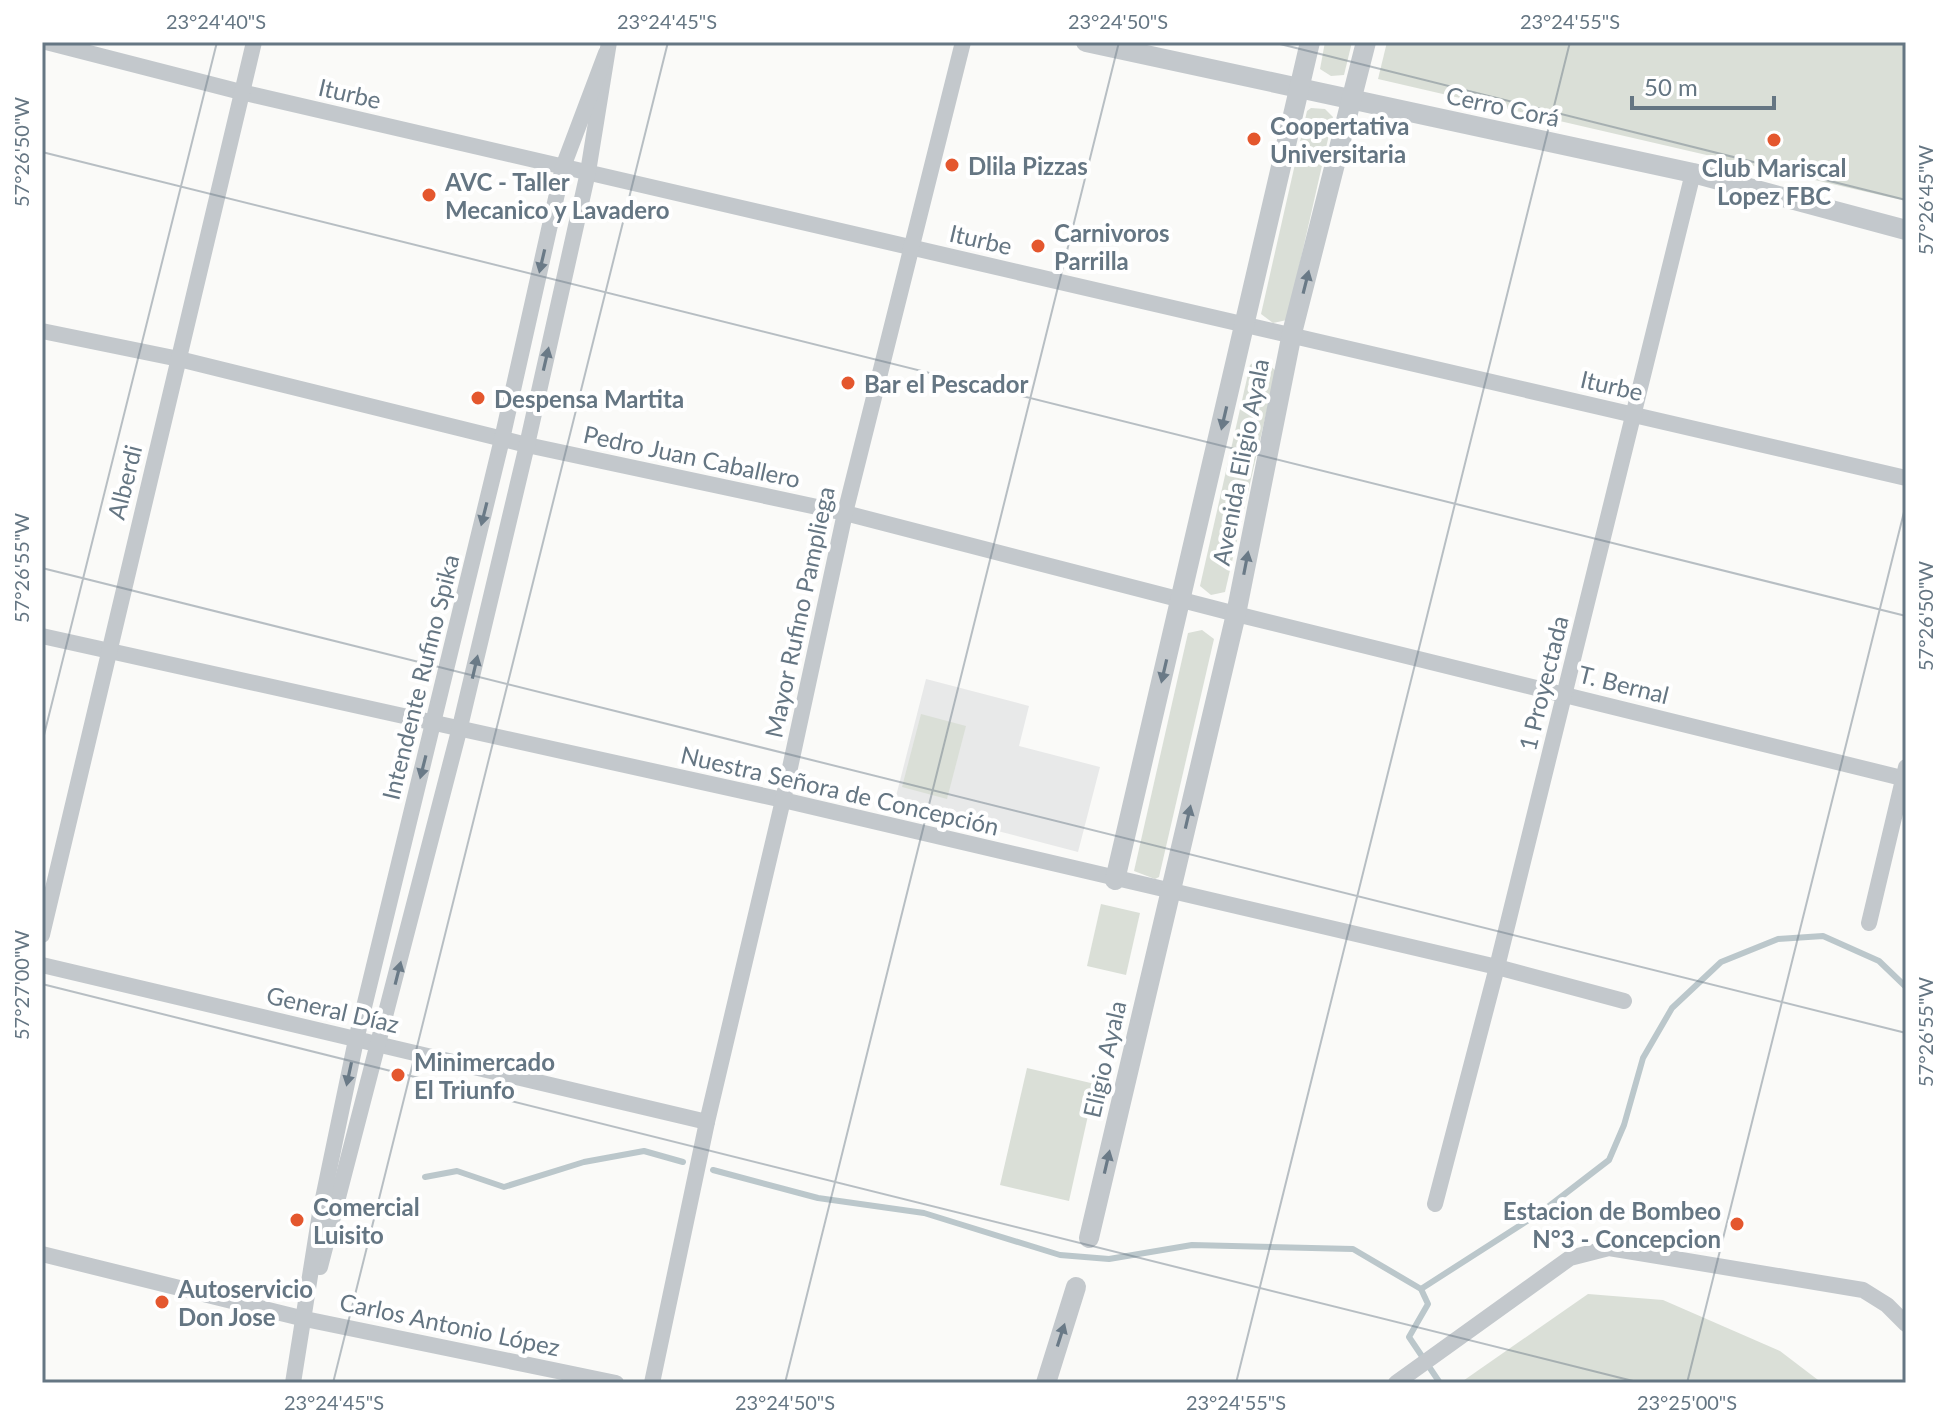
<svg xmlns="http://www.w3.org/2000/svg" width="1948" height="1425" font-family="Lato,sans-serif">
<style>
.built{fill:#e8e9e9}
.green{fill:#dadfd7}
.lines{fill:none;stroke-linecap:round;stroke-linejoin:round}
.stream{stroke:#bbc7cb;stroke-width:6}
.minor{stroke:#c3c8cc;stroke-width:16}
.tertiary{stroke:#c3c8cc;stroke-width:20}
.oneway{fill:#6a7a87}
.ticks{fill:none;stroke:#657683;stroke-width:2;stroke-opacity:0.45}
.poi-dot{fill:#e4572e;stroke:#fff;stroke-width:3}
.labels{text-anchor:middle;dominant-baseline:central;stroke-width:8;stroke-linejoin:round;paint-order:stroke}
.street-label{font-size:24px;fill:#657683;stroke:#fff}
.poi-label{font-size:24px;font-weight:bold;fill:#657683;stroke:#fff;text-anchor:start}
.neatline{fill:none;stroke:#657683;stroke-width:3}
.ticks-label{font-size:20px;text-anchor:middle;fill:#657683}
</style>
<rect width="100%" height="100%" fill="#fafaf8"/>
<polygon class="built" points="926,679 1029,706 1019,746 1100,767 1078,852 894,804"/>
<g class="green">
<polygon points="1325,42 1352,42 1344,75 1331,76 1320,69"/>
<polygon points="1387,42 1906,42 1906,201 1378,79"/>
<polygon points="1311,108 1325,109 1333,117 1287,320 1273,323 1261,314 1307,111"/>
<polygon points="1254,362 1267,363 1276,371 1225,592 1211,595 1200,586 1250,365"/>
<polygon points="1202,630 1214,639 1159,877 1155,879 1134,871 1188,633"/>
<polygon points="921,714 966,726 947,799 902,787"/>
<polygon points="1101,904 1140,913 1126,975 1087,966"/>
<polygon points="1027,1068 1095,1084 1069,1201 1000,1185"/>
<polygon points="1588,1294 1663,1300 1780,1351 1822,1383 1460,1383"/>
</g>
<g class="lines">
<g class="stream">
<polyline points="713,1170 818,1198 924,1213 1060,1255 1109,1259 1192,1245 1353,1249 1421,1289 1428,1304 1409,1337 1440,1383"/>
<polyline points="425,1177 457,1171 504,1187 584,1162 644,1151 683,1162"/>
<polyline points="1421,1289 1544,1210 1609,1160 1624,1125 1643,1058 1672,1008 1721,962 1778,939 1823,936 1879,961 1906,987"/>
</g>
<g class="minor">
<polyline points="46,42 241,92 1906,478"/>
<polyline points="42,331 179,359 527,445 845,513 1236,614 1906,779"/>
<polyline points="42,636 783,800 1497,967 1624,1001"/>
<polyline points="1869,923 1906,767"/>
<polyline points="42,935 254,42"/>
<polyline points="42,965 707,1122"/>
<polyline points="1435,1204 1497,967 1693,173"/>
<polyline points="42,1254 305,1319 616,1383"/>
<polyline points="320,1267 460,727 527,445 588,172 609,42"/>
<polyline points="293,1383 320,1213 356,1040 502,439 563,167 606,53"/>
<polyline points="652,1383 707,1122 783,800 845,513 963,42"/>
<polyline points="1396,1383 1570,1258 1609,1248 1863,1290 1887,1305 1906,1324"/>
</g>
<g class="tertiary">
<polyline points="1086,42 1693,173 1906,230"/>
<polyline points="1115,880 1310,42"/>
<polyline points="1089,1238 1236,614 1292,333 1366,42"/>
<polyline points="1046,1383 1076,1287"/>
</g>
</g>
<defs><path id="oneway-solid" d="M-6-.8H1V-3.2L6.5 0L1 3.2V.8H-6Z" transform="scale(2)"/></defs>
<g class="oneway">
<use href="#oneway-solid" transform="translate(542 261) rotate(103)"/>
<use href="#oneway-solid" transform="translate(1306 282) rotate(-76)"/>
<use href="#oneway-solid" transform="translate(546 359) rotate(-77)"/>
<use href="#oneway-solid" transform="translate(1224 418) rotate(103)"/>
<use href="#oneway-solid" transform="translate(484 514) rotate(104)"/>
<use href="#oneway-solid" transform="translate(1246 563) rotate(-79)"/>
<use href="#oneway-solid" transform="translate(475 667) rotate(-77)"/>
<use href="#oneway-solid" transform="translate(1164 671) rotate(103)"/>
<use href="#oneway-solid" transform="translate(423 767) rotate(104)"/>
<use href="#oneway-solid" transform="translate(1188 817) rotate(-77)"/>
<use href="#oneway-solid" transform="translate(398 973) rotate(-76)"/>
<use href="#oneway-solid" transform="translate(349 1074) rotate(102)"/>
<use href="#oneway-solid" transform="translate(1107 1162) rotate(-77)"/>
<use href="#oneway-solid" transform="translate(1061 1335) rotate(-72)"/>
</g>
<path class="ticks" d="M1272 42 1906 200M42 152 1906 616M42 568 1906 1033M42 743 217 42M42 984 1641 1383M333 1383 668 42M785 1383 1119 42M1236 1383 1570 42M1687 1383 1906 504"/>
<g class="poi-dot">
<circle cx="1254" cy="139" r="8"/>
<circle cx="1774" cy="140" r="8"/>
<circle cx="952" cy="165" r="8"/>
<circle cx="429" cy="195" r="8"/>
<circle cx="1038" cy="246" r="8"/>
<circle cx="848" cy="383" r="8"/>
<circle cx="478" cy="398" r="8"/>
<circle cx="398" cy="1075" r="8"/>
<circle cx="297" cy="1220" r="8"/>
<circle cx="1737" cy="1224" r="8"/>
<circle cx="162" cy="1302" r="8"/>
</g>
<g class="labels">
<g class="street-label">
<text transform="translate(350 93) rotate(13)">Iturbe</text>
<text transform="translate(1503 106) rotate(12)">Cerro Corá</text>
<text transform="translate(981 239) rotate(13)">Iturbe</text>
<text transform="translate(1612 385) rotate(13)">Iturbe</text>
<text transform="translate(692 456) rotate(12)">Pedro Juan Caballero</text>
<text transform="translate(1240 462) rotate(-79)">Avenida Eligio Ayala</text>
<text transform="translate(124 482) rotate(-76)">Alberdi</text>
<text transform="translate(799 612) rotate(-78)">Mayor Rufino Pampliega</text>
<text transform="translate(420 677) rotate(-76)">Intendente Rufino Spika</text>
<text transform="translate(1543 683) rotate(-76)">1 Proyectada</text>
<text transform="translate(1624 684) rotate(14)">T. Bernal</text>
<text transform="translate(840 790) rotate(13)">Nuestra Señora de Concepción</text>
<text transform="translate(333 1009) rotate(13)">General Díaz</text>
<text transform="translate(1104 1059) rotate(-77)">Eligio Ayala</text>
<text transform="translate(450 1324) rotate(12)">Carlos Antonio López</text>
</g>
<g class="poi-label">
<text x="1270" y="125">Coopertativa<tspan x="1270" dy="28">Universitaria</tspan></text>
<text x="968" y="165">Dlila Pizzas</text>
<text x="1774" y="167" text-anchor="middle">Club Mariscal<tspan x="1774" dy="28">Lopez FBC</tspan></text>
<text x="445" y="181">AVC - Taller<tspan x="445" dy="28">Mecanico y Lavadero</tspan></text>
<text x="1054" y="232">Carnivoros<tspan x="1054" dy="28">Parrilla</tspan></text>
<text x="864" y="383">Bar el Pescador</text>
<text x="494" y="398">Despensa Martita</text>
<text x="414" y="1061">Minimercado<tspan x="414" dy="28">El Triunfo</tspan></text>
<text x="313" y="1206">Comercial<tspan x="313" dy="28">Luisito</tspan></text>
<text x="1721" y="1210" text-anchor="end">Estacion de Bombeo<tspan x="1721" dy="28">N°3 - Concepcion</tspan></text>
<text x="178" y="1288">Autoservicio<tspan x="178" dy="28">Don Jose</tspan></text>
</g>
</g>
<rect width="1948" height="1425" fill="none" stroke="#ffffff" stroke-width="88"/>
<path d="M1632 96v12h142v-12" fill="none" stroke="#657683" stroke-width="4"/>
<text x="1644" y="96" font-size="24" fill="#657683" stroke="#ffffff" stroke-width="6" paint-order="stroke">50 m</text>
<rect x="44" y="44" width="1860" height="1337" class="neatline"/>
<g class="ticks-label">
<text x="216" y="29">23°24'40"S</text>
<text x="667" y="29">23°24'45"S</text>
<text x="1118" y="29">23°24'50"S</text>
<text x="1570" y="29">23°24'55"S</text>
<text transform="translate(22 152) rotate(-90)" y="7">57°26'50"W</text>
<text transform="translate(1926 200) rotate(-90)" y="7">57°26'45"W</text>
<text transform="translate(22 568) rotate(-90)" y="7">57°26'55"W</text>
<text transform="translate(1926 616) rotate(-90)" y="7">57°26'50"W</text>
<text transform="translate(22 985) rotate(-90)" y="7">57°27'00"W</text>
<text transform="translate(1926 1032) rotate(-90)" y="7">57°26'55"W</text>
<text x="334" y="1410">23°24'45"S</text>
<text x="785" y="1410">23°24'50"S</text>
<text x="1236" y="1410">23°24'55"S</text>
<text x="1687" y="1410">23°25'00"S</text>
</g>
</svg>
